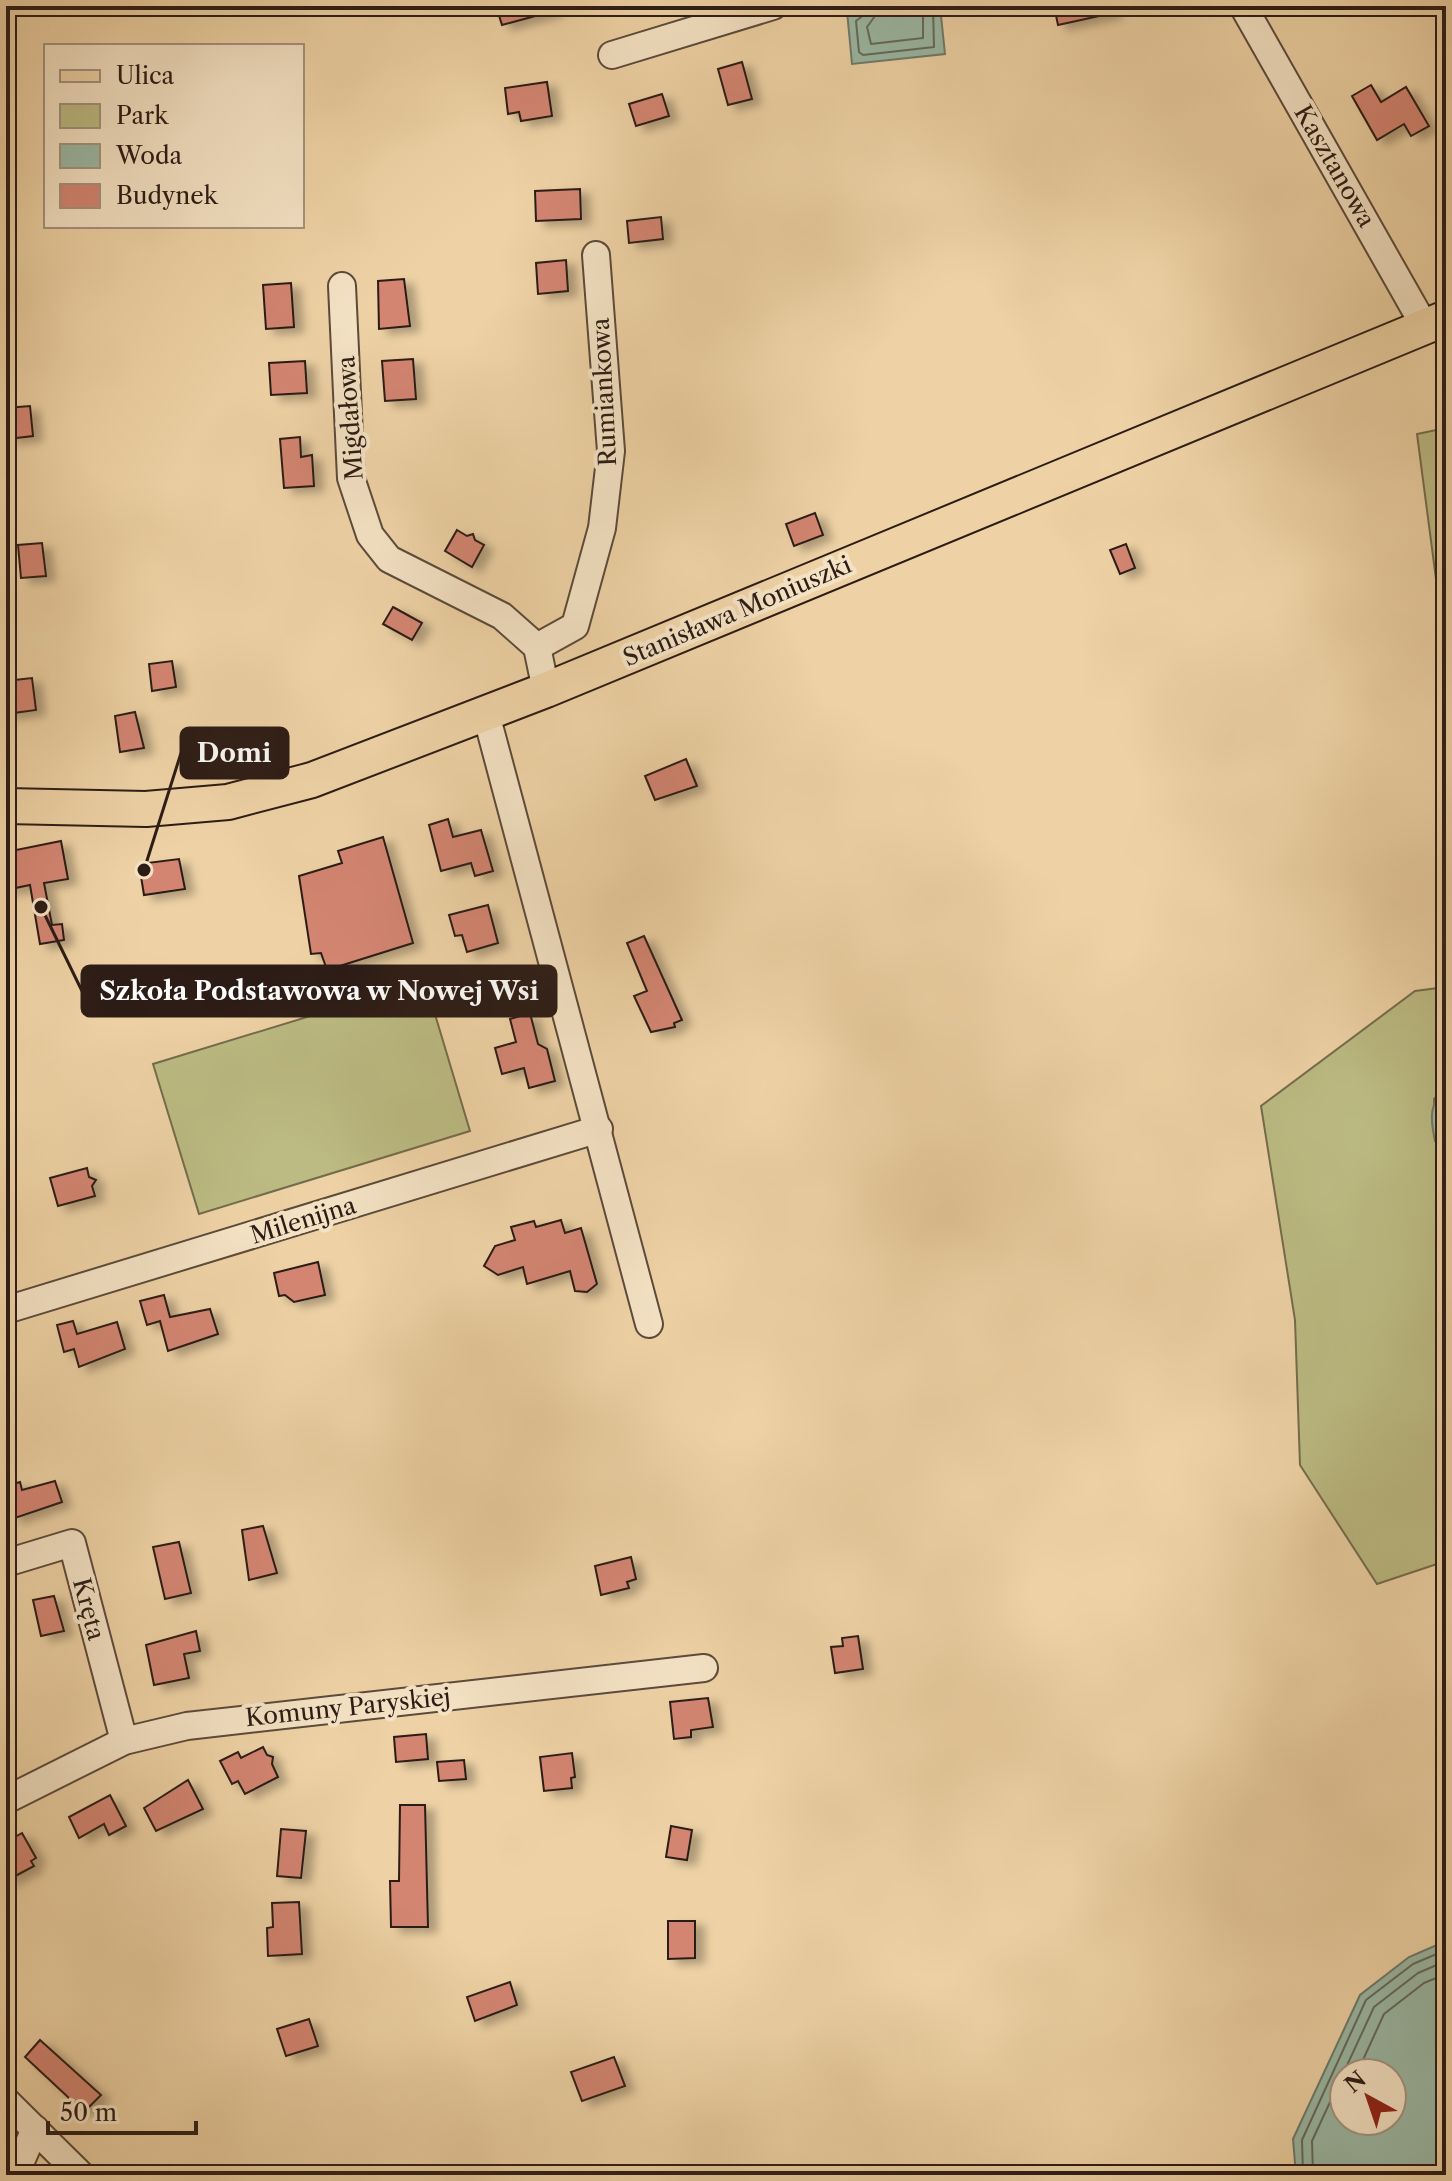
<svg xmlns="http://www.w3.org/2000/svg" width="1452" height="2181" font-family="'Libre Caslon Text',serif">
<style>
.green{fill:#bcbb83;stroke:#746c4c;stroke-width:2}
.water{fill:#9ab8a4;stroke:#6e7a6b;stroke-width:2;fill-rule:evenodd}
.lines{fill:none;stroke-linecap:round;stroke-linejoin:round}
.shore{stroke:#636a5d;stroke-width:2}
.building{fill:#d38572;stroke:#2c1c16;stroke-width:2;filter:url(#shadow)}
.minor-casing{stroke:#5c4a3a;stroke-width:30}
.major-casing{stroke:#2c1c16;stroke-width:38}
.minor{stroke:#f4e2c4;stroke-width:26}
.major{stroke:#eed2a5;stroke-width:34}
.labels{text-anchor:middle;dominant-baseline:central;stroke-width:8;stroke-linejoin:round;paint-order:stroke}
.street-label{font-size:24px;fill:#2c1c16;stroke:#f4e2c4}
.leader{fill:none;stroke:#2c1c16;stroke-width:3}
.callout-dot{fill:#2c1c16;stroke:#f4e2c4;stroke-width:3}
.callout{fill:#2c1c16;stroke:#2c1c16;stroke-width:3}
.callout-label{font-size:26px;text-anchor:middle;font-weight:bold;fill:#fff}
</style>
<defs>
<filter id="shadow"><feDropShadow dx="9" dy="5" stdDeviation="4" flood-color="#0004"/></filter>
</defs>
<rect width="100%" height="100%" fill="#eed2a5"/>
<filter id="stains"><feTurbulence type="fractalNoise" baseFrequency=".0025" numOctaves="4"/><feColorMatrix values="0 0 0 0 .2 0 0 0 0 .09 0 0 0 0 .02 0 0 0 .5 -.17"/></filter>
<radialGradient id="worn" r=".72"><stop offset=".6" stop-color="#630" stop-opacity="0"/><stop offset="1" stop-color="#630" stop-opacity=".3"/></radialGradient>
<g class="green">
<polygon points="1446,428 1446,616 1441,617 1417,434"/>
<polygon points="425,981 470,1131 199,1214 153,1064"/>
<polygon points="1446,987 1446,1087 1434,1099 1435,1141 1446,1148 1446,1561 1377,1584 1300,1465 1295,1320 1261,1106 1415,991"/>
</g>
<g class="water">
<polygon points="892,6 940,6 945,54 852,64 847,11"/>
<path d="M1446 1087V1148L1435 1141C1430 1118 1429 1104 1446 1087Z"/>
<path d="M1446 1941V2175H1296L1293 2139 1360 1995 1409 1957ZM1344 2073H1392V2121H1344Z"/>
</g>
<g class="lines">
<g class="shore">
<polyline points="867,6 865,14 856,21 859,52 863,55 934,47 933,6"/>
<polyline points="877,6 875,16 867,27 871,44 923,38 923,6"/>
<polyline points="1357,2073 1384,2014 1424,1983 1446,1974"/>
<polyline points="1303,2175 1302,2140 1366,2000 1413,1964 1446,1950"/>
<polyline points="1313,2175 1312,2141 1374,2007 1418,1973 1446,1961"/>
</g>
</g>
<g class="building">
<polygon points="496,6 553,6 554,11 502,25"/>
<polygon points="1054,6 1112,6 1113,13 1058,25"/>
<polygon points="742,62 752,99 728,105 718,69"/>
<polygon points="547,82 552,116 521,121 519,112 508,114 505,88"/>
<polygon points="1371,85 1381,102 1406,87 1429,126 1411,136 1404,124 1377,140 1352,96"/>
<polygon points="662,94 669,116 636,126 629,104"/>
<polygon points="580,189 581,219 536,221 535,191"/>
<polygon points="661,217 663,239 629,243 627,221"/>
<polygon points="566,260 568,291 538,294 536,263"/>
<polygon points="404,279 410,326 379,329 378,281"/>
<polygon points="291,283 294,327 266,329 263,285"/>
<polygon points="413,359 416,399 385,401 382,361"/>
<polygon points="305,361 307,393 271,395 269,363"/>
<polygon points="30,406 33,436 8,439 6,408"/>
<polygon points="300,437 301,457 312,455 314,486 284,488 280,439"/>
<polygon points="815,513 823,535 794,546 786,524"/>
<polygon points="457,530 467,536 473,534 475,540 484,545 472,567 445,551"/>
<polygon points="42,543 46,576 21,578 18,545"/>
<polygon points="1126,544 1135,568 1120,574 1110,550"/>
<polygon points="393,607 422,623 412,640 383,624"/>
<polygon points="172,661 176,687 152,691 149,664"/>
<polygon points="32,678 36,710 6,714 6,681"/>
<polygon points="135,712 144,748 120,752 115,716"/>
<polygon points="686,759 697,786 655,800 645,776"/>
<polygon points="448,819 453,837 481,830 493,871 475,876 471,863 441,871 429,825"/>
<polygon points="383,837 413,943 327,970 321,953 311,954 299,876 342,863 338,851"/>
<polygon points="61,841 68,879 44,883 52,925 62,924 64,940 40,944 30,885 6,890 6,852"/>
<polygon points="179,859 185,889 144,895 139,864"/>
<polygon points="488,905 498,943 467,952 462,935 455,936 449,915"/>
<polygon points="644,936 682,1020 674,1023 675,1027 651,1032 634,996 647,991 627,943"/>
<polygon points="530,1013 538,1044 547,1049 555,1081 529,1088 524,1068 502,1074 495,1048 516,1042 510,1019"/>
<polygon points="87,1168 89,1177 96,1180 92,1186 95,1196 58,1206 50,1178"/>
<polygon points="561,1220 565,1233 581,1228 597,1284 587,1292 575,1291 570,1271 527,1284 523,1267 498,1275 484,1266 495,1246 515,1240 511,1227 534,1221 536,1227"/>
<polygon points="318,1262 325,1295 294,1302 285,1295 279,1296 274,1273"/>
<polygon points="164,1295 170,1317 210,1309 218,1334 168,1351 160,1321 147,1325 140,1301"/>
<polygon points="73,1321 77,1334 117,1322 125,1349 79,1367 74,1349 64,1352 57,1325"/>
<polygon points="55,1481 62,1502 12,1519 6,1486 20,1482 22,1490"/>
<polygon points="263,1526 277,1573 249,1580 242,1530"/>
<polygon points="179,1542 191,1593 165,1599 153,1547"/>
<polygon points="631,1557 636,1579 627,1582 629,1588 601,1595 595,1566"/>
<polygon points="54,1596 64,1631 41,1636 33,1600"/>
<polygon points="196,1631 200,1651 184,1654 189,1678 154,1685 146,1645"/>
<polygon points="858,1636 863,1669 835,1673 831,1647 843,1646 842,1638"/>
<polygon points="708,1698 713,1727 691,1730 691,1737 674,1739 670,1702"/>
<polygon points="426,1734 428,1759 396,1762 394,1737"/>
<polygon points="263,1747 267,1755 273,1757 272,1764 278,1777 245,1794 238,1781 232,1784 220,1761 238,1752 241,1758"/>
<polygon points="572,1753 575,1777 571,1778 572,1788 544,1791 540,1757"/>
<polygon points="464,1760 466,1779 439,1781 437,1762"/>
<polygon points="188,1780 203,1809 156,1831 144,1808"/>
<polygon points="110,1795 126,1826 109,1835 104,1824 79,1838 69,1817"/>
<polygon points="400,1805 425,1805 428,1927 391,1927 390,1881 399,1881"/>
<polygon points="671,1826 692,1830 687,1860 666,1857"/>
<polygon points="281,1829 306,1831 301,1878 277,1876"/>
<polygon points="22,1833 36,1858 31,1861 34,1866 6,1881 6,1842"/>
<polygon points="299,1902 302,1954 268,1956 267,1928 273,1927 272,1903"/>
<polygon points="668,1921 695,1921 695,1958 668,1959"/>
<polygon points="510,1982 517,2005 475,2021 467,1997"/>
<polygon points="309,2019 318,2046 286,2056 277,2029"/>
<polygon points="40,2040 101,2095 84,2112 25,2057"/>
<polygon points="614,2057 625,2086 582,2101 571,2072"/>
</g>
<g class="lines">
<g class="minor-casing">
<g id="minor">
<polyline points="1243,6 1425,327"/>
<polyline points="612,55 773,6"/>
<polyline points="342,286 351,478 370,535 389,559 502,616 537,647 546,690"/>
<polyline points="537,647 575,626 602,528 611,451 596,255"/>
<polyline points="486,714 649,1324"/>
<polyline points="6,1310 599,1129"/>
<polyline points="6,1563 72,1543 124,1741"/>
<polyline points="6,1800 124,1741 187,1726 704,1668"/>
<polyline points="6,2101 81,2175"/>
<polyline points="15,2175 35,2129"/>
</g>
</g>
<g class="major-casing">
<polyline id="major" points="6,806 146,809 228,802 312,780 546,690 1446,318"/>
</g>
<use href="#minor" class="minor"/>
<use href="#major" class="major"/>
</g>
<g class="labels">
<g class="street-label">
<text transform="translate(1335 166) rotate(60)">Kasztanowa</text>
<text transform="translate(604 392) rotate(-93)">Rumiankowa</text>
<text transform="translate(350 418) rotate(-94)">Migdałowa</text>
<text transform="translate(737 611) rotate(-23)">Stanisława Moniuszki</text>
<text transform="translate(303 1220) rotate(-17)">Milenijna</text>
<text transform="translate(89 1609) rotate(75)">Kręta</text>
<text transform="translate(348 1707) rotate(-6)">Komuny Paryskiej</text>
</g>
</g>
<path class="leader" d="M144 870L181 753M41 907L82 991"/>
<g class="callout-dot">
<circle cx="144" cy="870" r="8"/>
<circle cx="41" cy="907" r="8"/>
</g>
<g class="callout">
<rect x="181" y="728" width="107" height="50" rx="8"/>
<rect x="82" y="966" width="474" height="50" rx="8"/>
</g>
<g class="callout-label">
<text x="234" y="762">Domi</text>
<text x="319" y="1000">Szkoła Podstawowa w Nowej Wsi</text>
</g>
<rect width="1452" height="2181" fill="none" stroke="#eed2a5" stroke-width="32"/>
<rect x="8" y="8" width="1436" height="2165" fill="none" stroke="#2c1c16" stroke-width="4"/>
<rect x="16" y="16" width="1420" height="2149" fill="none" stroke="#2c1c16" stroke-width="2"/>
<rect x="44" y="44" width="260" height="184" fill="#f4e2c4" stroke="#a4937e" stroke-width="2"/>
<rect x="60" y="70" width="40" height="12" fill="#eed2a5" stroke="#a4937e" stroke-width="2"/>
<text x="116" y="84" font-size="24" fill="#2c1c16">Ulica</text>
<rect x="60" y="104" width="40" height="24" fill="#bcbb83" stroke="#a4937e" stroke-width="2"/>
<text x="116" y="124" font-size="24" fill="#2c1c16">Park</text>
<rect x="60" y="144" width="40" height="24" fill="#9ab8a4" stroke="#a4937e" stroke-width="2"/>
<text x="116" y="164" font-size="24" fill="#2c1c16">Woda</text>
<rect x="60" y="184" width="40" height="24" fill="#d38572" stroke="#a4937e" stroke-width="2"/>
<text x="116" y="204" font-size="24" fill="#2c1c16">Budynek</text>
<g transform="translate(1368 2097) rotate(320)"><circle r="38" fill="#f4e2c4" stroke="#a4937e" stroke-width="2"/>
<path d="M0-6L14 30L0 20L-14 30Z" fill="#8f2418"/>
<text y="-12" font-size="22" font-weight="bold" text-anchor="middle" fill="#2c1c16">N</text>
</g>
<path d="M48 2121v12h148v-12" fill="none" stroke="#2c1c16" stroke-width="4"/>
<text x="60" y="2121" font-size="24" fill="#2c1c16" stroke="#f4e2c4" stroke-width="6" paint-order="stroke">50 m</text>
<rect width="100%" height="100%" filter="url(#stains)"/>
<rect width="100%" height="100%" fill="url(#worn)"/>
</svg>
